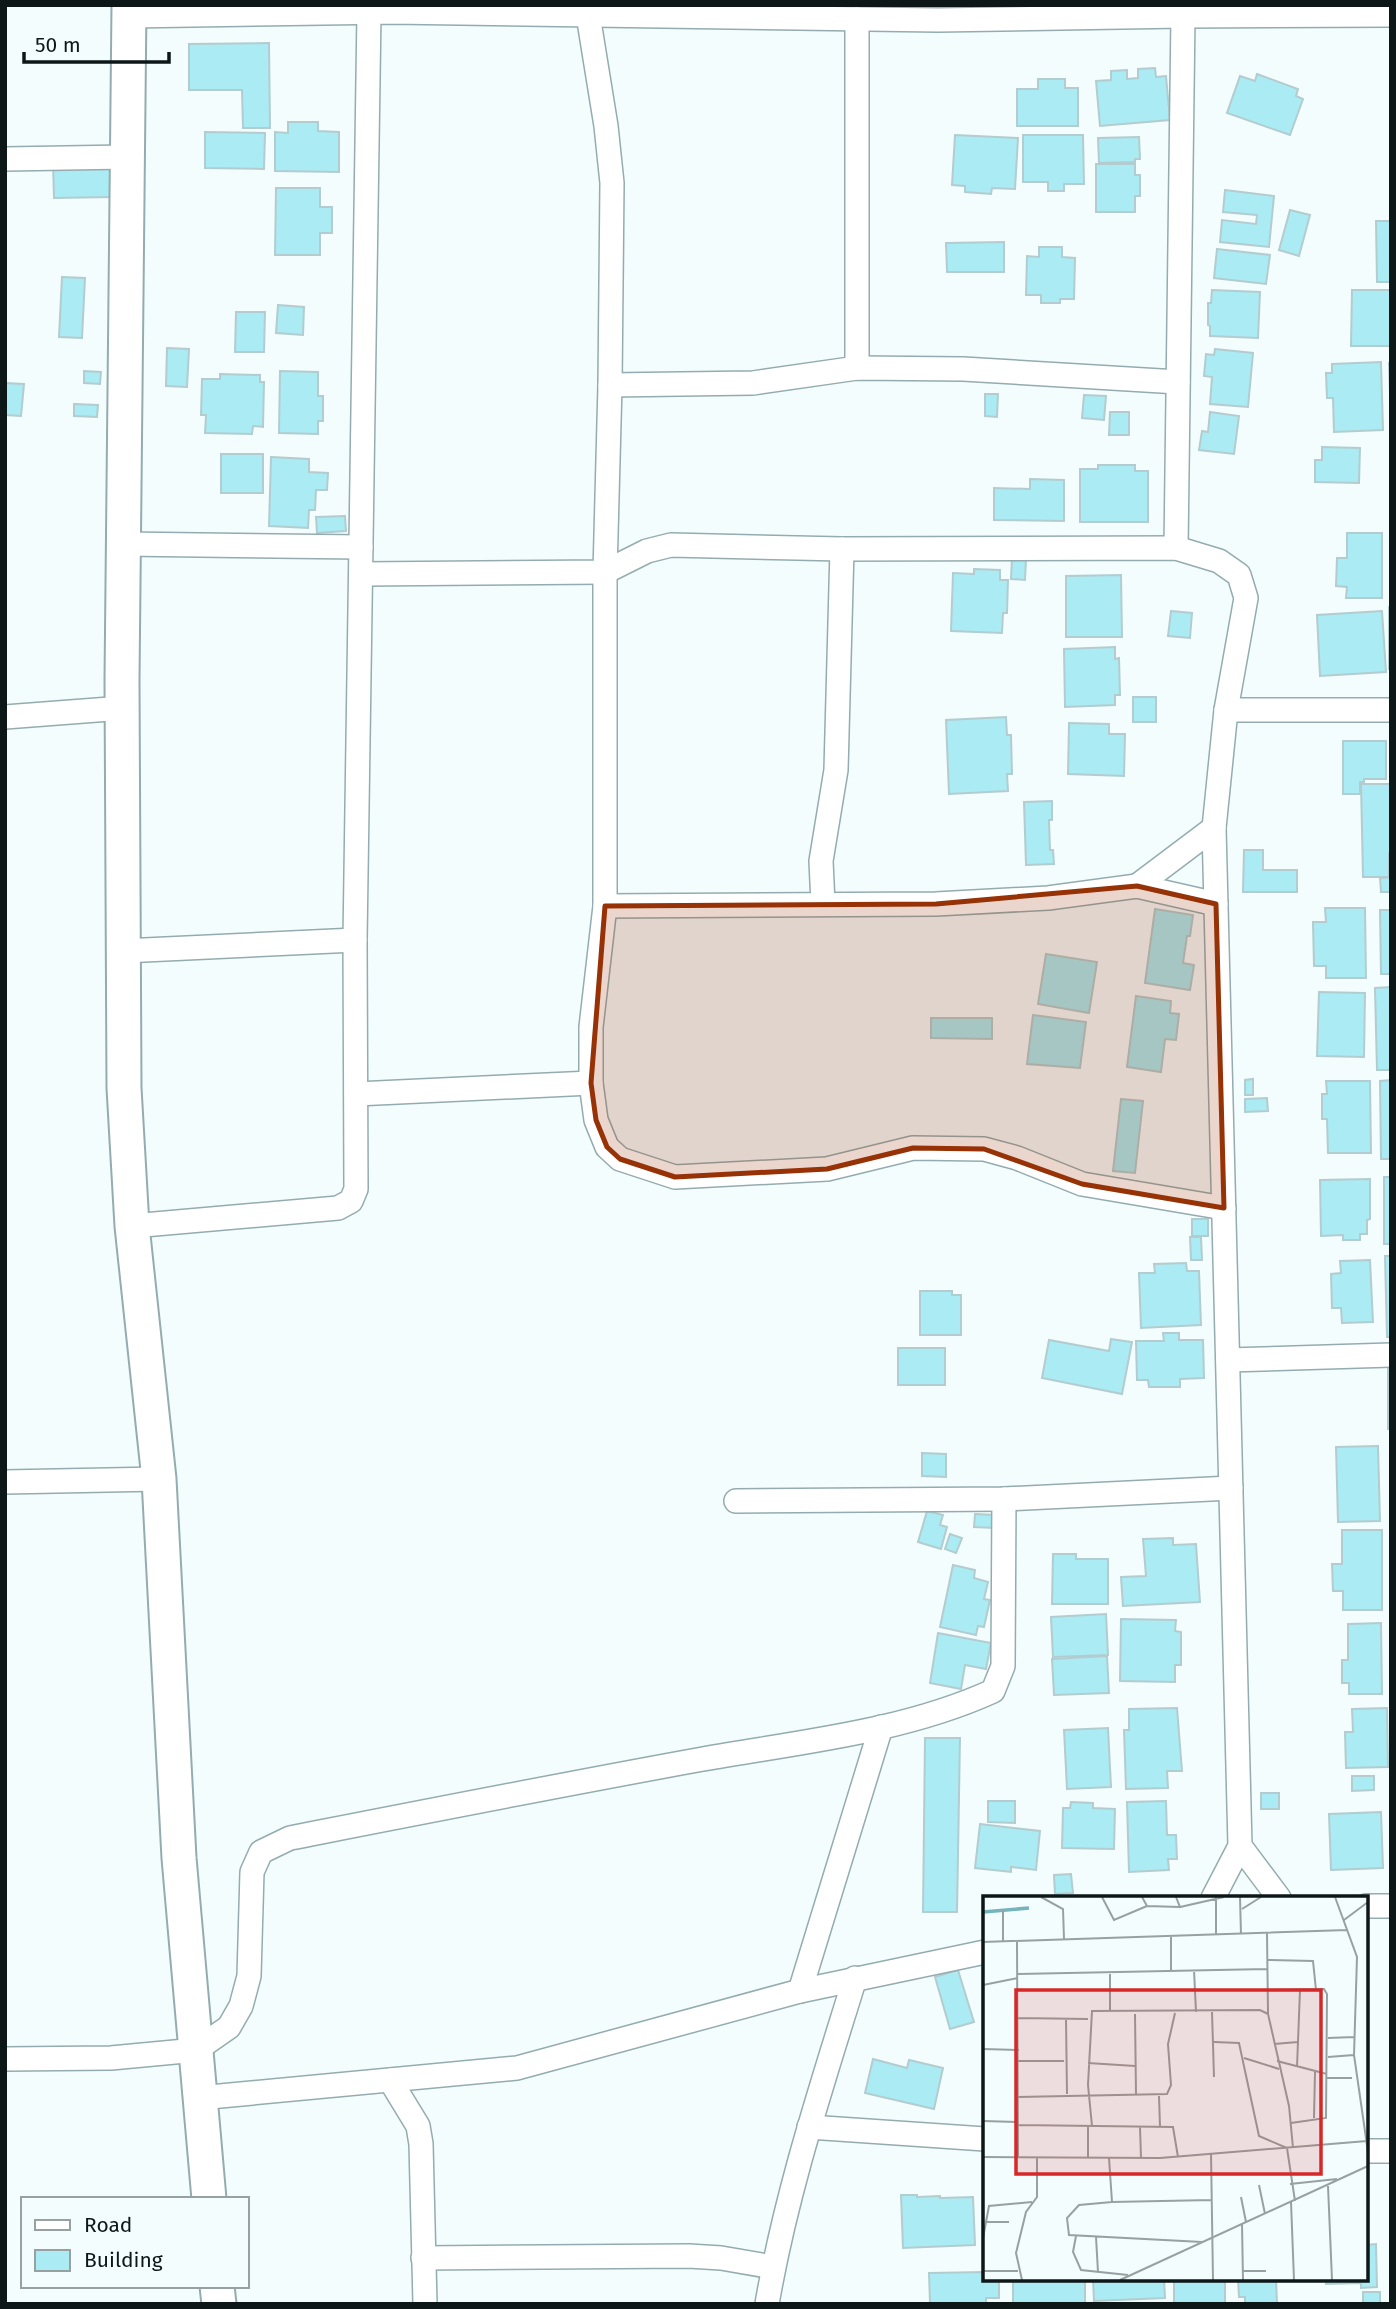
<svg xmlns="http://www.w3.org/2000/svg" width="1396" height="2309" font-family="'Fira Sans',sans-serif">
<style>
.building{fill:#abebf3;stroke:#b3cccf;stroke-width:2}
.lines{fill:none;stroke-linecap:round;stroke-linejoin:round}
.street-casing{stroke:#94acaf;stroke-width:26}
.secondary-casing{stroke:#94acaf;stroke-width:37}
.street{stroke:#fff;stroke-width:23}
.secondary{stroke:#fff;stroke-width:33}
.marked{fill:#973106;fill-opacity:0.2;stroke:#973106;stroke-width:5;stroke-linejoin:round}
.inset-river{fill:none;stroke:#75b4bc;stroke-width:3.5}
.inset-road{fill:none;stroke:#97a1a2;stroke-width:2}
.view{fill:#d62828;fill-opacity:0.15;stroke:#d62828;stroke-width:3.5}
.inset-edge{fill:none;stroke:#0e1718;stroke-width:3.5}
</style>
<rect width="100%" height="100%" fill="#f3fdfe"/>
<g class="building">
<polygon points="269,43 270,128 243,128 242,90 189,90 189,44"/>
<polygon points="1155,68 1156,77 1166,76 1170,120 1100,126 1096,81 1111,80 1111,71 1127,70 1127,79 1138,78 1138,69"/>
<polygon points="1257,74 1298,89 1296,96 1303,99 1290,135 1227,113 1240,76 1255,81"/>
<polygon points="1038,79 1065,79 1065,88 1078,88 1078,126 1017,126 1017,89 1038,89"/>
<polygon points="288,122 318,122 318,131 339,132 339,172 275,171 275,132 288,133"/>
<polygon points="205,132 265,133 264,169 205,168"/>
<polygon points="955,135 1018,138 1015,189 992,188 991,194 965,192 965,186 952,185"/>
<polygon points="1023,135 1083,135 1084,184 1064,184 1064,191 1048,191 1048,182 1023,182"/>
<polygon points="1139,137 1140,159 1135,159 1135,162 1099,163 1098,138"/>
<polygon points="113,161 113,197 54,198 53,163"/>
<polygon points="1096,164 1135,164 1135,175 1140,175 1140,196 1135,196 1135,212 1096,212"/>
<polygon points="276,188 320,188 320,207 332,207 332,233 320,233 320,255 275,255"/>
<polygon points="1225,190 1274,196 1269,247 1220,242 1222,220 1256,224 1257,215 1223,212"/>
<polygon points="1290,210 1310,215 1299,256 1279,250"/>
<polygon points="1376,221 1391,221 1391,282 1377,282"/>
<polygon points="1004,242 1004,272 947,272 946,243"/>
<polygon points="1039,247 1062,247 1062,257 1075,258 1074,299 1060,299 1060,303 1041,303 1041,295 1026,295 1027,256 1039,257"/>
<polygon points="1217,249 1270,255 1266,284 1214,278"/>
<polygon points="62,277 85,278 82,338 59,337"/>
<polygon points="1212,290 1260,292 1258,338 1210,336 1210,326 1208,325 1208,303 1211,303"/>
<polygon points="1352,290 1391,290 1391,346 1351,346"/>
<polygon points="278,305 304,307 303,335 276,333"/>
<polygon points="236,312 265,312 264,352 235,352"/>
<polygon points="167,348 189,349 187,387 166,386"/>
<polygon points="1215,349 1253,353 1248,407 1210,404 1212,377 1204,376 1206,354 1214,355"/>
<polygon points="1381,362 1383,430 1334,432 1333,398 1327,398 1326,373 1332,373 1332,364"/>
<polygon points="1389,363 1391,363 1391,423"/>
<polygon points="84,371 101,372 100,384 84,383"/>
<polygon points="280,371 318,372 318,396 323,396 323,421 318,421 318,434 279,433"/>
<polygon points="220,374 260,375 260,382 264,382 263,427 253,426 252,434 205,433 206,415 201,415 202,379 220,379"/>
<polygon points="5,383 24,384 21,416 5,415"/>
<polygon points="985,394 998,394 997,417 985,416"/>
<polygon points="1084,395 1106,396 1104,420 1082,418"/>
<polygon points="74,404 98,405 97,417 74,416"/>
<polygon points="1110,412 1129,412 1129,435 1109,435"/>
<polygon points="1210,412 1239,416 1234,454 1199,450 1202,431 1208,432"/>
<polygon points="1322,447 1360,448 1359,483 1315,482 1315,460 1322,460"/>
<rect x="221" y="454" width="42" height="39"/>
<polygon points="271,457 309,459 309,472 328,473 327,490 316,490 315,510 309,510 308,528 269,526"/>
<polygon points="1098,465 1135,465 1135,471 1148,471 1148,522 1080,522 1080,469 1098,469"/>
<polygon points="1030,479 1064,480 1064,521 994,520 994,488 1030,489"/>
<polygon points="345,516 346,531 317,533 316,517"/>
<polygon points="1347,533 1382,533 1382,598 1346,598 1347,587 1336,586 1337,558 1347,558"/>
<polygon points="1012,558 1026,559 1025,580 1011,579"/>
<polygon points="974,569 1000,570 1000,580 1008,580 1007,613 1003,613 1002,633 951,631 953,573 974,574"/>
<polygon points="1121,575 1122,637 1066,637 1066,576"/>
<rect x="1389" y="607" width="2" height="62"/>
<polygon points="1171,611 1192,613 1190,638 1168,636"/>
<polygon points="1382,611 1386,672 1320,676 1317,615"/>
<polygon points="1115,647 1115,659 1119,658 1120,695 1115,695 1115,705 1065,707 1064,649"/>
<rect x="1133" y="697" width="23" height="25"/>
<polygon points="1006,717 1007,735 1011,735 1012,774 1007,774 1008,791 949,794 946,720"/>
<polygon points="1069,723 1109,724 1109,734 1125,734 1124,776 1068,774"/>
<polygon points="1343,741 1386,741 1386,779 1364,779 1364,782 1360,782 1360,794 1343,794"/>
<polygon points="1361,784 1390,784 1391,853 1389,853 1389,877 1363,877"/>
<polygon points="1052,801 1052,820 1049,820 1050,850 1053,850 1054,864 1026,865 1024,802"/>
<polygon points="1244,850 1263,850 1263,870 1297,870 1297,892 1243,892"/>
<polygon points="1391,877 1391,892 1381,892 1380,878"/>
<polygon points="1325,908 1365,908 1366,978 1326,978 1326,966 1314,966 1313,922 1326,922"/>
<polygon points="1155,909 1193,915 1190,936 1187,936 1183,963 1194,965 1190,990 1145,983"/>
<polygon points="1380,910 1391,910 1391,974 1381,974"/>
<polygon points="1046,954 1097,962 1089,1013 1038,1004"/>
<polygon points="1391,987 1391,1070 1377,1070 1375,988"/>
<polygon points="1319,992 1365,993 1364,1057 1317,1056"/>
<polygon points="1136,996 1171,1001 1170,1013 1179,1014 1176,1040 1165,1039 1161,1072 1127,1067"/>
<polygon points="1033,1015 1086,1022 1080,1068 1027,1064"/>
<polygon points="931,1018 992,1018 992,1039 931,1038"/>
<polygon points="1253,1079 1253,1095 1245,1095 1245,1080"/>
<polygon points="1391,1080 1391,1159 1381,1159 1380,1081"/>
<polygon points="1326,1081 1370,1081 1371,1153 1328,1153 1327,1119 1322,1119 1322,1094 1327,1094"/>
<polygon points="1267,1098 1268,1111 1245,1112 1245,1099"/>
<polygon points="1121,1099 1143,1101 1135,1173 1113,1171"/>
<rect x="1384" y="1177" width="7" height="67"/>
<polygon points="1370,1179 1370,1219 1367,1220 1367,1234 1360,1234 1360,1240 1343,1240 1343,1235 1321,1236 1320,1180"/>
<rect x="1192" y="1219" width="16" height="17"/>
<polygon points="1190,1237 1201,1237 1202,1260 1191,1260"/>
<polygon points="1385,1256 1391,1256 1391,1337 1387,1337"/>
<polygon points="1370,1260 1373,1322 1342,1323 1341,1308 1332,1308 1331,1274 1341,1273 1340,1261"/>
<polygon points="1186,1263 1187,1271 1199,1271 1201,1325 1141,1328 1139,1273 1155,1273 1154,1264"/>
<polygon points="920,1291 952,1291 952,1295 961,1295 961,1335 920,1335"/>
<polygon points="1163,1333 1179,1333 1179,1340 1203,1340 1204,1378 1180,1379 1180,1387 1149,1387 1148,1380 1137,1380 1136,1341 1164,1341"/>
<polygon points="1111,1339 1132,1342 1122,1394 1042,1378 1049,1340 1109,1351"/>
<rect x="898" y="1348" width="47" height="37"/>
<rect x="1388" y="1361" width="3" height="68"/>
<polygon points="1378,1446 1380,1521 1338,1522 1336,1447"/>
<polygon points="922,1453 946,1454 946,1477 922,1476"/>
<polygon points="927,1511 943,1515 940,1525 947,1527 941,1549 918,1542"/>
<polygon points="975,1514 996,1515 995,1528 974,1527"/>
<polygon points="1342,1530 1382,1530 1382,1610 1343,1610 1343,1591 1333,1591 1332,1564 1342,1564"/>
<polygon points="950,1534 962,1538 956,1553 945,1549"/>
<polygon points="1173,1538 1173,1545 1196,1544 1200,1602 1123,1606 1121,1577 1146,1576 1143,1539"/>
<polygon points="1053,1554 1076,1554 1076,1559 1108,1559 1108,1604 1052,1604"/>
<polygon points="953,1565 975,1570 974,1578 988,1582 984,1599 990,1600 984,1627 978,1626 976,1635 940,1627"/>
<polygon points="1106,1614 1108,1655 1053,1657 1051,1617"/>
<polygon points="1121,1619 1176,1620 1175,1631 1181,1632 1181,1665 1175,1665 1175,1682 1120,1681"/>
<polygon points="1381,1623 1382,1694 1349,1694 1349,1683 1342,1683 1342,1660 1348,1660 1348,1624"/>
<polygon points="938,1633 991,1643 986,1669 965,1665 961,1689 930,1683"/>
<polygon points="1107,1656 1109,1693 1054,1695 1052,1659"/>
<polygon points="1177,1708 1182,1771 1167,1771 1168,1788 1126,1789 1124,1730 1129,1730 1129,1709"/>
<polygon points="1387,1708 1388,1767 1346,1768 1345,1732 1353,1732 1352,1709"/>
<polygon points="1108,1728 1111,1787 1067,1789 1064,1730"/>
<polygon points="925,1738 960,1738 957,1912 923,1912"/>
<polygon points="1352,1776 1374,1776 1374,1790 1352,1791"/>
<rect x="1261" y="1793" width="18" height="16"/>
<polygon points="988,1801 1015,1801 1015,1823 988,1822"/>
<polygon points="1166,1801 1167,1835 1176,1835 1177,1859 1168,1859 1169,1870 1129,1872 1127,1802"/>
<polygon points="1071,1802 1093,1803 1093,1808 1115,1809 1114,1849 1062,1848 1063,1808 1070,1808"/>
<polygon points="1381,1812 1383,1868 1331,1870 1329,1814"/>
<polygon points="980,1824 1040,1831 1036,1870 1011,1867 1011,1872 975,1868"/>
<polygon points="1071,1874 1073,1893 1055,1894 1054,1875"/>
<polygon points="958,1970 974,2022 950,2029 935,1977"/>
<polygon points="873,2059 907,2068 909,2060 943,2068 934,2109 865,2093"/>
<polygon points="901,2195 917,2195 917,2197 940,2196 940,2198 973,2197 975,2245 903,2248"/>
<polygon points="1376,2244 1377,2287 1361,2288 1361,2283 1326,2284 1326,2279 1366,2279 1366,2245"/>
<polygon points="985,2272 985,2279 999,2279 999,2298 986,2298 986,2304 930,2304 929,2273"/>
<rect x="1013" y="2279" width="72" height="25"/>
<polygon points="1093,2279 1164,2279 1165,2298 1094,2301"/>
<rect x="1174" y="2279" width="51" height="25"/>
<polygon points="1238,2279 1276,2279 1277,2304 1245,2304 1245,2297 1239,2297"/>
<rect x="1363" y="2292" width="17" height="12"/>
</g>
<g class="lines">
<g class="street-casing">
<g id="street">
<polyline points="588,15 606,126 612,183 610,385 605,572 605,906 591,1027 591,1083 596,1120 607,1147 620,1159 675,1177 827,1169 913,1148 984,1149 1017,1158 1082,1184 1224,1208"/>
<polyline points="129,16 393,12 938,20 1183,16 1391,15"/>
<polyline points="857,19 857,368"/>
<polyline points="5,159 127,157"/>
<polyline points="610,385 753,383 857,368 963,369 1178,382"/>
<polyline points="124,544 361,547"/>
<polyline points="1176,548 1183,16"/>
<polyline points="362,574 605,572 647,551 671,545 842,549 1176,548 1219,561 1239,575 1246,598 1226,710 1214,828 1240,1846 1213,1898"/>
<polyline points="1226,710 1391,710"/>
<polyline points="5,717 123,708"/>
<polyline points="1137,886 1214,828"/>
<polyline points="823,904 821,861 836,770 842,549"/>
<polyline points="605,906 936,904 1048,898 1137,886 1216,904"/>
<polyline points="123,951 355,940"/>
<polyline points="356,1094 591,1083"/>
<polyline points="132,1226 338,1208 351,1201 356,1189 355,940 369,12"/>
<polyline points="1228,1360 1391,1355"/>
<polyline points="5,1482 159,1479"/>
<polyline points="736,1501 1004,1499 1231,1488"/>
<polyline points="1240,1846 1279,1898"/>
<polyline points="1366,1906 1391,1906"/>
<polyline points="800,1991 881,1727"/>
<path d="M5 2059 111 2058 196 2050 229 2027 241 2006 249 1976 252 1872 261 1852 290 1838C428 1811 565 1784 703 1759 799 1742 903 1732 993 1691L1003 1666 1004 1499"/>
<polyline points="390,2080 418,2126 421,2144 425,2304"/>
<polyline points="199,2098 517,2068 800,1991 985,1952"/>
<polyline points="809,2127 985,2139"/>
<polyline points="1366,2151 1391,2151"/>
<polyline points="423,2258 689,2256 721,2258 773,2267"/>
<path d="M767 2304C786 2193 822 2085 855 1978"/>
</g>
</g>
<g class="secondary-casing">
<g id="secondary">
<polyline points="129,5 122,680 124,1088 132,1226 159,1479 179,1858 209,2199"/>
<polyline points="217,2286 219,2304"/>
</g>
</g>
<use href="#street" class="street"/>
<use href="#secondary" class="secondary"/>
</g>
<path class="marked" d="M1137 886 1216 904 1224 1208 1082 1184 984 1149 913 1148 827 1169 675 1177 620 1159 607 1147 596 1120 591 1083 605 906 936 904Z"/>
<g transform="translate(983 1896)">
<rect width="385" height="385" fill="#f3fdfe"/>
<path class="inset-river" d="M0 16 46 12"/>
<path class="inset-road" d="M58 1 80 13 81 43M119 1 131 24 164 10M159 1 164 10 197 11M193 1 197 11 241 1M233 1V39M257 1 258 39M352 1 374 61 371 159 385 256M259 13 278 1M20 14V46M361 24 385 6M284 37 285 118 306 210 310 252M188 40V75M0 46 364 34M34 46 35 261M284 64 330 65 333 94M211 74 213 116M127 76V116M35 78 284 73M0 89 35 82M285 94 341 93 344 98 343 222 308 227M229 116 231 181M152 118 153 198M35 122 105 123M83 123 84 198M345 142 371 141M231 146 256 147 276 240 304 252 312 305M291 148 315 146M0 153 36 154M345 161 371 159M261 162 296 173M35 165H81M294 165 344 178M105 167 152 170M314 171 317 94M344 182H369M176 200 177 231M35 201 184 198 188 189 185 148 192 117M331 222 332 176M0 225 34 226M35 229 190 231 195 261M109 230 105 189 109 115 277 114 285 118M157 231 158 262M228 257 230 384M0 261 177 262 384 245M105 262V230M126 262 129 306 229 304M307 288 354 283M276 289 282 318M345 290 349 384M385 299V343M258 301 263 326M129 306 96 309 84 322 86 339 219 346M308 306 311 384M2 326H26M259 328 260 384M93 340 90 356 98 374 145 379M113 341 115 376M0 342 6 310 49 306M0 375H35M260 375H283M39 384 33 357 43 316 54 301V261M137 384 385 270"/>
<path class="view" d="M33 94H338V278H33Z"/>
<rect width="385" height="385" class="inset-edge"/>
</g>
<rect width="1396" height="2309" fill="none" stroke="#0e1718" stroke-width="14"/>
<rect x="21" y="2197" width="228" height="91" fill="#f3fdfe" stroke="#97a1a2" stroke-width="2"/>
<rect x="35" y="2220" width="35" height="10" fill="#ffffff" stroke="#97a1a2" stroke-width="2"/>
<text x="84" y="2232" font-size="21" fill="#0e1718">Road</text>
<rect x="35" y="2250" width="35" height="21" fill="#abebf3" stroke="#97a1a2" stroke-width="2"/>
<text x="84" y="2267" font-size="21" fill="#0e1718">Building</text>
<path d="M24 52v10h145v-10" fill="none" stroke="#0e1718" stroke-width="3.5"/>
<text x="35" y="52" font-size="21" fill="#0e1718" stroke="#f3fdfe" stroke-width="5" paint-order="stroke">50 m</text>
</svg>
